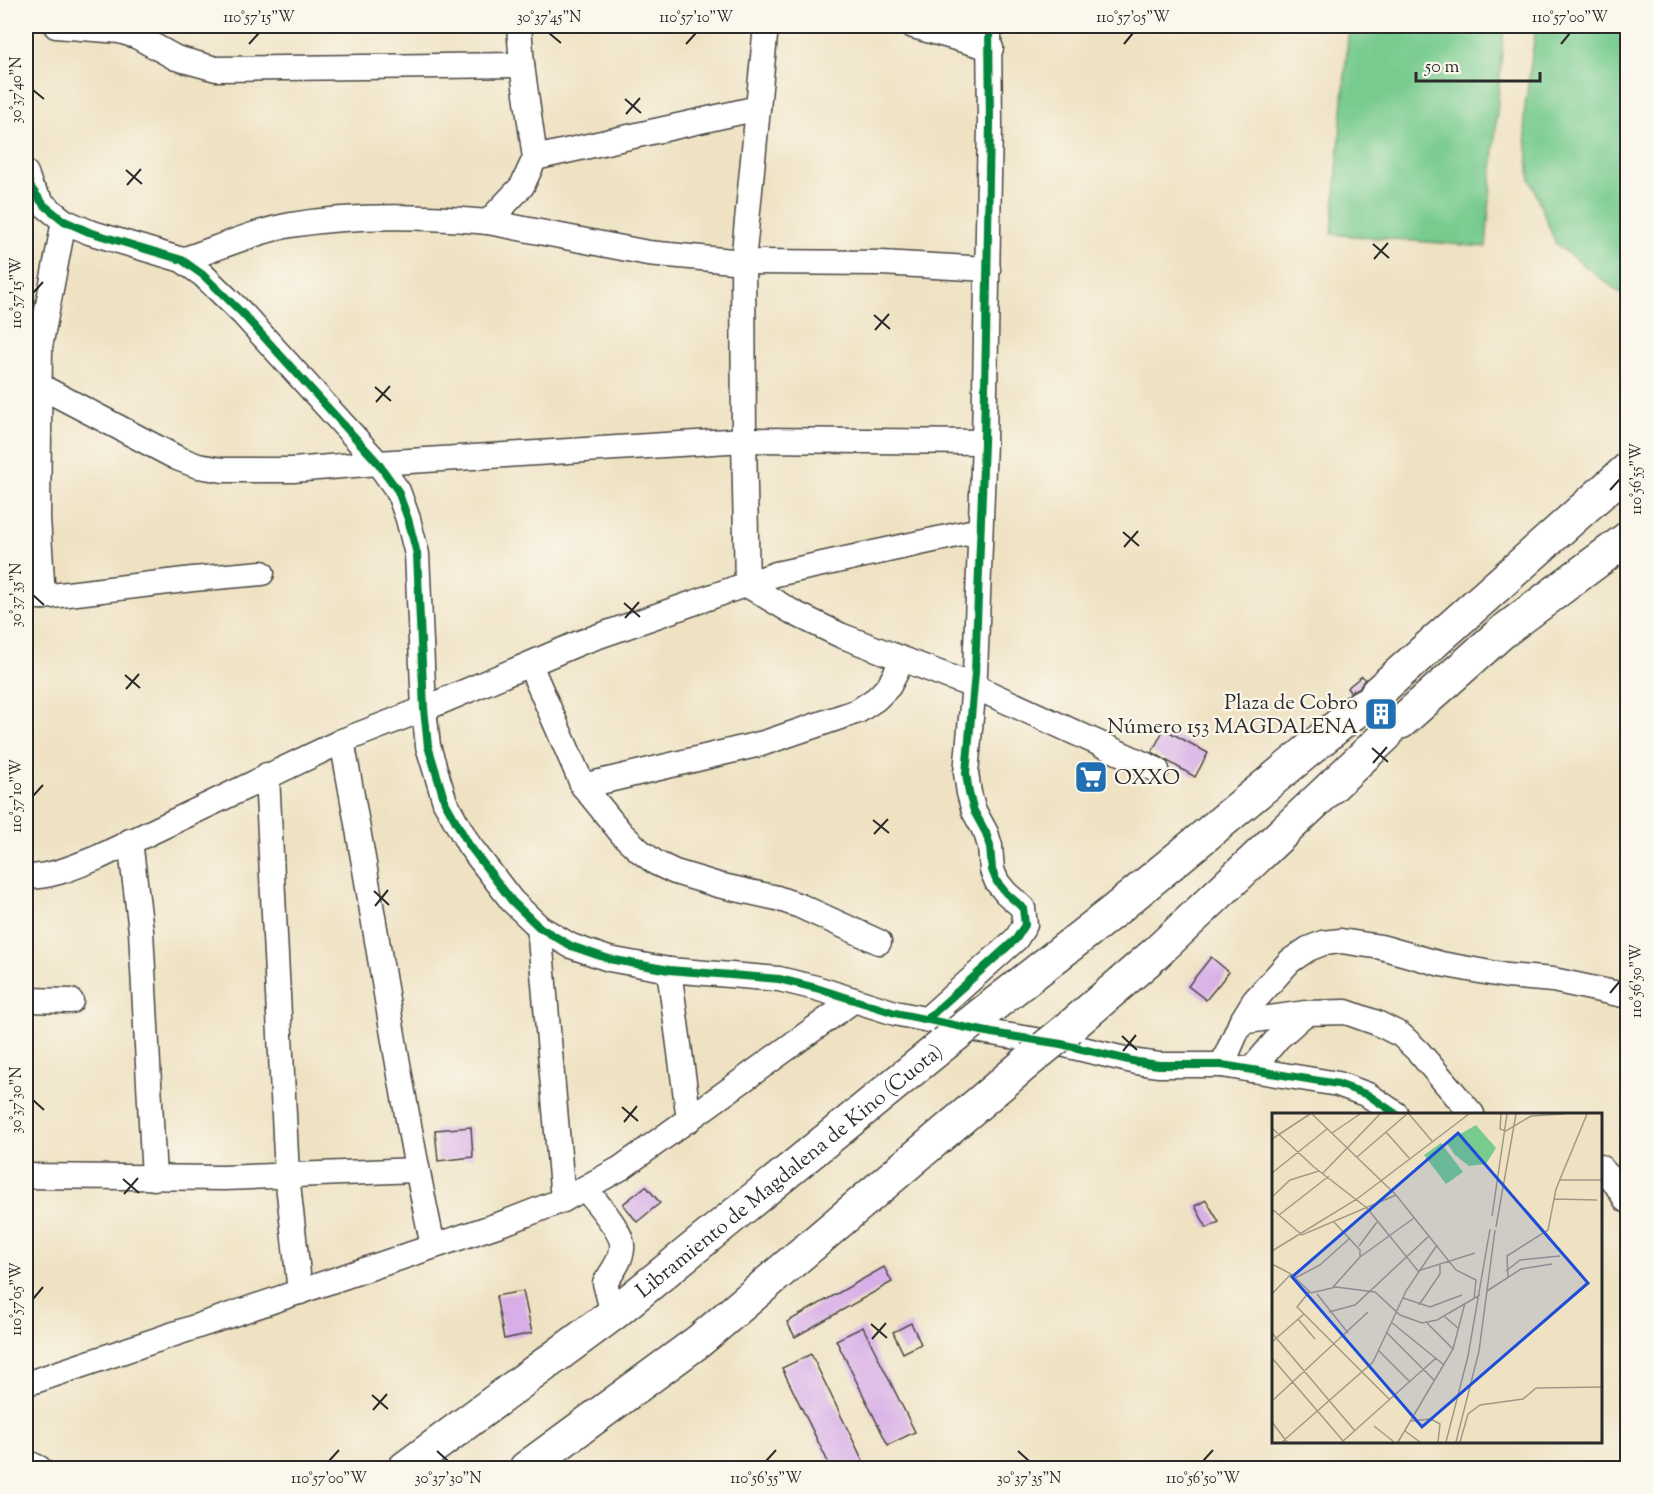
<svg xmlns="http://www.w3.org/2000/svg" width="1653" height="1494" viewBox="0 0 1653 1494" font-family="'Sorts Mill Goudy',serif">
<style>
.green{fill:#77cb8e;stroke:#517b5c;stroke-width:1.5}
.building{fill:#d7aee7}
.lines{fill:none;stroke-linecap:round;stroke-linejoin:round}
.minor-casing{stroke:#484642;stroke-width:27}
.highway-casing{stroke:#484642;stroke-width:36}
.minor{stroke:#fff;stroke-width:24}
.highway{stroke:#fff;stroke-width:33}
.highway-bridge-casing{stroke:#484642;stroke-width:36;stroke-linecap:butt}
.highway-bridge{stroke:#fff;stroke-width:33}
.cycleway-casing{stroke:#fbf7ec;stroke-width:11}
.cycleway{stroke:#00873e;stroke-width:8}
.ticks{fill:none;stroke:#2b2b2b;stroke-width:2}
.labels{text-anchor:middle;stroke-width:4.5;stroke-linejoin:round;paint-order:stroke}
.poi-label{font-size:21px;fill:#2b2b2b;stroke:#fbf7ec;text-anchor:end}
.street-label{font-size:21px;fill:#2b2b2b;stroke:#fbf7ec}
.inset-road{fill:none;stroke:#a19986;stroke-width:1.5}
.view{fill:#1d4ed8;fill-opacity:0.15;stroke:#1d4ed8;stroke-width:3}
.inset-edge{fill:none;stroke:#2b2b2b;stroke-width:3}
.neatline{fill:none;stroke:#2b2b2b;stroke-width:2}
.ticks-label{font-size:15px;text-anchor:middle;fill:#2b2b2b}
</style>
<rect width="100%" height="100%" fill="#fbf7ec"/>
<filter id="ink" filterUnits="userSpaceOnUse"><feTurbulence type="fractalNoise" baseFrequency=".0167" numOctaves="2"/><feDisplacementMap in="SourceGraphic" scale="12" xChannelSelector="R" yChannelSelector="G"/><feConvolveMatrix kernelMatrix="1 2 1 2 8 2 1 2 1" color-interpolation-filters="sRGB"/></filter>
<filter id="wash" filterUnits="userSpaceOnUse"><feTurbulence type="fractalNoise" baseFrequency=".008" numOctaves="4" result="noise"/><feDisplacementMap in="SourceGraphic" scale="24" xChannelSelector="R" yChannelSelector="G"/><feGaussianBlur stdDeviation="1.35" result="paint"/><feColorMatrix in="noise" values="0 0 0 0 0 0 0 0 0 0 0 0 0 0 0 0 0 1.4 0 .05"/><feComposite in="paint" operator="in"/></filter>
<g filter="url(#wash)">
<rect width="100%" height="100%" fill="#efe2c3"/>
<!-- green -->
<g class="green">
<polygon points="1349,26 1504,26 1486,247 1332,234"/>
<polygon points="1536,26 1627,26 1627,298 1556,244 1530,179 1524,115"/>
</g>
<g id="blocks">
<!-- building -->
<g class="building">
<polygon points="1362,676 1365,679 1359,688 1350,692 1347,688"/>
<polygon points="1164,729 1208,753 1195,777 1152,752"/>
<polygon points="1211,957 1229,972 1206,1000 1188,986"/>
<polygon points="471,1127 473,1157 438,1161 435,1130"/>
<polygon points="646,1186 660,1203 637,1222 623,1204"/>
<polygon points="1206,1200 1219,1222 1207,1228 1195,1206"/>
<polygon points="884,1267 892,1282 795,1337 787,1322"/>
<polygon points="523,1291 532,1333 504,1339 496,1296"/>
<polygon points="911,1323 921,1344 903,1353 893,1332"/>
<polygon points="863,1327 915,1432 888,1445 836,1340"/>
<polygon points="811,1354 864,1463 853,1468 831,1468 782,1368"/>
</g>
</g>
</g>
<g filter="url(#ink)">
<use href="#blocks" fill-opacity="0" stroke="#484642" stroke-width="1.5"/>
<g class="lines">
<defs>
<g id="minor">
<polyline points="56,26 120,31 136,36 176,58 216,69 522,65"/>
<polyline points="766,26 743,262 744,440 747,585 794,613 840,635 973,686 1157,770"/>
<polyline points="913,26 991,48"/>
<polyline points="535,158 758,108"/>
<polyline points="26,173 31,188 44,205 64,221 89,232 182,260 203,275 243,314 378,463 398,491 408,519 417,554 424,709 428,746 445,802 469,845 512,901 539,927 571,946 609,959 669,970 779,979 816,988 895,1013 992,1033 1061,1044 1137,1062 1159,1065 1222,1065 1338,1084 1368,1095 1396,1114"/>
<polyline points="488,222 648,253 743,262 881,263 988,269"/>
<path d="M182 260C216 249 256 231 291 225 356 214 423 216 488 222L522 186 535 158 522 65 519 26"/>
<polyline points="38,385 177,458 198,466 223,470 293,470 378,463 744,440 984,442"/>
<polyline points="26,597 43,597 193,579 262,573"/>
<polyline points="43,597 38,518 40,347 64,221"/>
<polyline points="530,665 583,786 622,834 640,851 656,863 675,872 718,885 777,898 800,906 879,942"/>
<path d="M342 741C374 909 397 1079 433 1246"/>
<polyline points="267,775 287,1175 300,1292"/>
<polyline points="583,786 764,743 858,711 876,699 889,686 902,661"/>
<polyline points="130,841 141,931 154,1178"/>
<path d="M26 877C52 877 74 867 99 857L342 741 424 709 579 643 776 574 980 530"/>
<polyline points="539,927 563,1200"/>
<polyline points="669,970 689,1120"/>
<polyline points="26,1000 71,1001"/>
<polyline points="927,1019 1016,939 1025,925 1023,908 1006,893 997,882 992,870 990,846 986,833 974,811 969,793 966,773 975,673 984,442 990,124 989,26"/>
<polyline points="1241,1022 1306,1013 1346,1012 1377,1023 1401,1035 1418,1051 1472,1114"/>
<polyline points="1222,1065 1241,1022 1254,1001 1290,961 1308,949 1323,943 1341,941 1381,947 1441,964 1507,976 1553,980 1628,996"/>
<polyline points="1251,1070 1278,1038 1306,1013"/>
<polyline points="1600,1167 1616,1184 1626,1200"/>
<polyline points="26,1176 224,1178 416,1170"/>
<path d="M586 1189C596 1203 625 1233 622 1249 621 1261 611 1273 605 1283L613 1314"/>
<polyline points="26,1384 509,1221 563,1200 621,1168 854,1000"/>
<polyline points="26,1462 39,1468"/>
</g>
<g id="highway">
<polyline points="1377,693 1628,469"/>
<polyline points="1401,722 1501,633 1628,538"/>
<polyline points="982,1014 1115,910 1362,706"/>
<polyline points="1070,1027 1156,953 1386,735"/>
<path id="s1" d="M405 1468 613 1314 944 1044"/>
<polyline points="526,1468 699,1341 1032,1058"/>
</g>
</defs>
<!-- minor casing -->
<use href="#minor" class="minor-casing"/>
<!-- highway casing -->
<use href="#highway" class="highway-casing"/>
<!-- minor -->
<use href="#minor" class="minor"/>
<!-- highway -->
<use href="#highway" class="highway"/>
<defs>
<g id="highway-bridge">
<polyline points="944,1044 982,1014"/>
<polyline points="1032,1058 1070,1027"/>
</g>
</defs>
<!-- highway-bridge casing -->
<use href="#highway-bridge" class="highway-bridge-casing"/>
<!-- highway-bridge -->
<use href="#highway-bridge" class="highway-bridge"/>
<defs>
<g id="cycleway">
<polyline points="26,173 31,188 44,205 64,221 89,232 182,260 203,275 243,314 378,463 398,491 408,519 417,554 424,709 428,746 445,802 469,845 512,901 539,927 571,946 609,959 669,970 779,979 816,988 895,1013 992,1033 1061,1044 1137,1062 1159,1065 1222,1065 1338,1084 1368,1095 1396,1114"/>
<polyline points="927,1019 1016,939 1025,925 1023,908 1006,893 997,882 992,870 990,846 986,833 974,811 969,793 966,773 975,673 984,442 990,124 989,26"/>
</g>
</defs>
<!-- cycleway casing -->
<use href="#cycleway" class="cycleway-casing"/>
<!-- cycleway -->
<use href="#cycleway" class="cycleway"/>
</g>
</g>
<!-- ticks -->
<path class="ticks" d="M549 33 561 43M249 44 259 33M686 44 696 33M1124 44 1133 33M1561 44 1570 33M33 90 44 99M625 99 641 113M626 114 640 98M126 170 142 184M127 185 141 169M1373 244 1389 258M1374 259 1388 243M33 293 43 282M874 315 890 329M875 330 889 314M375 387 391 401M376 402 390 386M1610 490 1620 479M1123 532 1139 546M1124 547 1138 531M33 595 44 605M624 603 640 617M625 618 639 602M125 675 140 688M126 689 139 674M1372 748 1388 762M1373 763 1387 747M33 796 43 785M873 820 889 833M874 834 888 819M374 891 389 905M375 906 388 890M1610 993 1620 981M1122 1036 1137 1050M1123 1051 1136 1035M33 1100 44 1110M622 1107 638 1121M624 1122 637 1106M123 1179 139 1193M124 1194 138 1178M33 1299 43 1287M871 1324 887 1338M872 1339 886 1323M372 1395 388 1409M373 1410 387 1394M437 1451 448 1461M1018 1451 1029 1461M329 1461 339 1450M766 1461 776 1450M1203 1461 1213 1450"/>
<!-- icons -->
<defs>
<symbol id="building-square" viewBox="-11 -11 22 22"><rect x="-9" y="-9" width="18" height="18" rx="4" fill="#1f6fb2" stroke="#fbf7ec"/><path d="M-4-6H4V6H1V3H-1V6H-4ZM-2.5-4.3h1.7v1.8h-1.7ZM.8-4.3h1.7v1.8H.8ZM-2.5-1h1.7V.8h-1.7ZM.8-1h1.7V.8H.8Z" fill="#fff"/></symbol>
<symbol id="supermarket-square" viewBox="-11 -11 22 22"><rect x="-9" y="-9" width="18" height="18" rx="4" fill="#1f6fb2" stroke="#fbf7ec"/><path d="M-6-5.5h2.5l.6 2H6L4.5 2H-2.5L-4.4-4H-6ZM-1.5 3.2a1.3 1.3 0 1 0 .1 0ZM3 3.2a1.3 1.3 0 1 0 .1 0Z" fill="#fff"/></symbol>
</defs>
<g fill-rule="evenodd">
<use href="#building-square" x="1362" y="695" width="38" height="38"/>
<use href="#supermarket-square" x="1072" y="758" width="38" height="38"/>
</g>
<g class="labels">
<!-- poi labels -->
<g class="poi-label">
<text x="1358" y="709">Plaza de Cobro<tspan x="1358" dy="24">Número 153 MAGDALENA</tspan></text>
<text x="1114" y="784" text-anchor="start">OXXO</text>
</g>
<!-- street labels -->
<g class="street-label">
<text dy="7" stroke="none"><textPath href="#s1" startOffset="486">Libramiento de Magdalena de Kino (Cuota)</textPath></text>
</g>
</g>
<!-- overview -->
<g transform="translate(1272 1113)">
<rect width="330" height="330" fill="#efe2c3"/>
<path d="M204 12 224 35 214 51 197 53 183 42 174 29ZM169 30 191 59 174 71 152 42Z" fill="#77cb8e"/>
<path class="inset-road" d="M40 1 124 82 184 157 204 167 202 186M137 1 160 28M229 1 228 16 234 18 259 3 292 1M0 15 42 54 95 95 146 158 203 140M114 19 137 45M60 20 88 1M0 26 38 1M85 44 135 1M0 60 55 16M51 60 108 1M288 67H330M0 84 18 67 47 58M282 86 325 87M0 96 30 122 124 82M7 102 57 63M220 103 235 1M224 114 244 1M87 133 105 109M0 138 85 86 197 1M88 144 142 105M0 151 19 161 39 180 64 174 103 179 128 202 150 210 165 207 208 182M234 158 248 147 288 143M236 164 235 143 276 117 284 76 315 1M23 165 48 152 78 125M61 174 88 144V137L61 108M215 178 249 156 280 151M37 179 25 194 118 287M0 181 19 161M45 181 76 220M131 185 158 194 190 182M147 192 168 161V152M57 199 83 192 157 123M172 203 187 216M26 206 43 226M119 209 172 252M155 210 181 236M114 219 163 268M0 220 83 318M0 229 32 201M106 237 138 269M0 245 72 329M0 288 96 199M139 308 159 306 168 311 166 329M0 309 15 329M102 313 122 329M133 318 148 329M10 329 101 249 134 178 165 132M70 329 164 245M126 329 181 236 193 190M174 329 196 243 218 116M184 329 207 238 223 117M188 329 196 301 208 292 251 286 264 275 330 274"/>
<path class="view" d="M186 20 316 170 150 314 20 164Z"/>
<rect width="330" height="330" class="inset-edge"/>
</g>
<!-- margin -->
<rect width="1653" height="1494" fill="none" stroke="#fbf7ec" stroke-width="66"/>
<!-- scale -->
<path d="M1416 72v9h124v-9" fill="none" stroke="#2b2b2b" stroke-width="3"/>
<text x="1425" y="72" font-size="18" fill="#2b2b2b" stroke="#fbf7ec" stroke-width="4.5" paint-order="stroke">50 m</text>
<rect x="33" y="33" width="1587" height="1428" class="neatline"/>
<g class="ticks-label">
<text x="259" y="22">110°57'15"W</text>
<text x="549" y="22">30°37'45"N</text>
<text x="696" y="22">110°57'10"W</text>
<text x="1133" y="22">110°57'05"W</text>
<text x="1570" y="22">110°57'00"W</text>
<text transform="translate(16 90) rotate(-90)" y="5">30°37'40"N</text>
<text transform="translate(16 293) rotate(-90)" y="5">110°57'15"W</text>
<text transform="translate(1636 479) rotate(-90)" y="5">110°56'55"W</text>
<text transform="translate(16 595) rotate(-90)" y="5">30°37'35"N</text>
<text transform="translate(16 796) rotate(-90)" y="5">110°57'10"W</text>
<text transform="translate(1636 981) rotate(-90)" y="5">110°56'50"W</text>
<text transform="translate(16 1100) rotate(-90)" y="5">30°37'30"N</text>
<text transform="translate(16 1299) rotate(-90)" y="5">110°57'05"W</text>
<text x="329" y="1483">110°57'00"W</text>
<text x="448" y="1483">30°37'30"N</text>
<text x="766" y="1483">110°56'55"W</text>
<text x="1029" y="1483">30°37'35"N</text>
<text x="1203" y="1483">110°56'50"W</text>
</g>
</svg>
